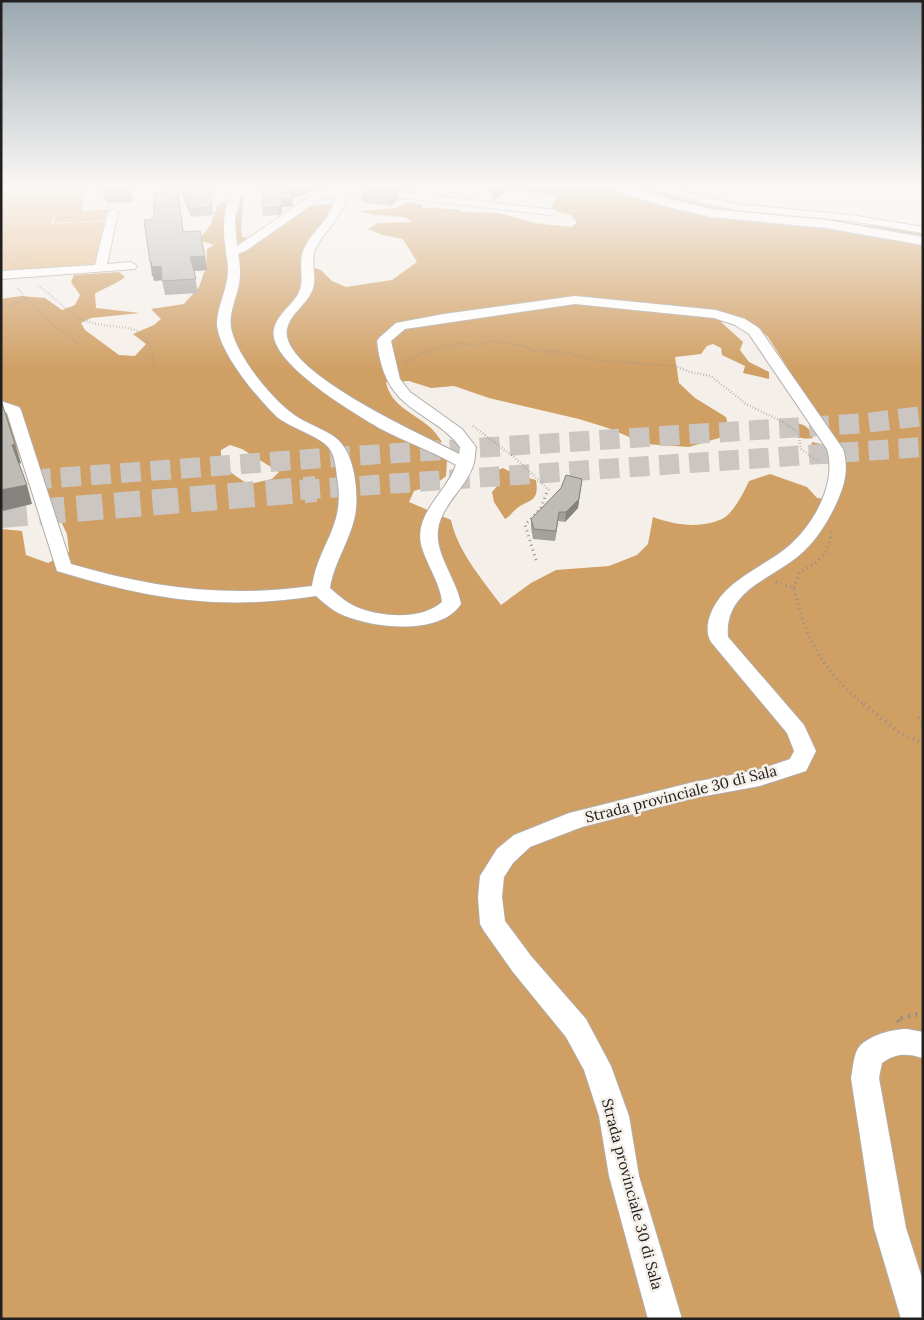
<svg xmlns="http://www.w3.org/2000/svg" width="924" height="1320" viewBox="0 0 924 1320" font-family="Lora,serif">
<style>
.green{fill:#e4b886}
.forest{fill:#d09f64;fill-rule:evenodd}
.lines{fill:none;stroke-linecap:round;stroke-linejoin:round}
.highway-tunnel-far1{stroke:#cbc6c1;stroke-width:20;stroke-dasharray:20 10;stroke-linecap:butt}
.highway-tunnel{stroke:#cbc6c1;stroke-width:26;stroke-dasharray:26 12;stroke-linecap:butt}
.minor-casing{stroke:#b1aca7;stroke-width:2}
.major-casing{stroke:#b1aca7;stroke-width:3}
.path-far4{stroke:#928e8a;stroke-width:2;stroke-dasharray:0.5 2;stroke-linecap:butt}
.path-far3{stroke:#928e8a;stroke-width:2.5;stroke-dasharray:0.5 2.5;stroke-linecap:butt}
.path-far2{stroke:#928e8a;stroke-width:3;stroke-dasharray:1 4;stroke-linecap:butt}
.path-far1{stroke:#928e8a;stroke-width:4;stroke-dasharray:1 4.5;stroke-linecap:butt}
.path{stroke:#928e8a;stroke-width:4.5;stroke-dasharray:2 5.5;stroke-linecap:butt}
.minor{fill:#fff;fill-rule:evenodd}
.major{fill:#fff;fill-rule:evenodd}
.wall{fill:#a4a19c}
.shaded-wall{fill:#86837f}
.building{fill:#bfbbb5;stroke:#86837f}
.labels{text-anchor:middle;stroke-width:5;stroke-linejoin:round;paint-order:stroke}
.street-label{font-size:15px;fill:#22201e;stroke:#f5efea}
</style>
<rect width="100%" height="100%" fill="#f5efea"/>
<!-- green -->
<polygon class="green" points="4,185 84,185 82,211 109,209 107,220 53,223 55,214 51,224 107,221 93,267 1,272 1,188"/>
<!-- forest -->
<g class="forest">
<path d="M511 185H641C728 221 830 216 923 234V1319H1V529L22 531 26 555 48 563 69 552 67 534 41 480 22 461 1 414V299L21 296 45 298 62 310 75 305 80 295 71 282 74 275 119 272 125 277C115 285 105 287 95 294L96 308 140 313 91 318 81 323 85 330 119 355 135 356 146 344 133 334 154 325 161 319 151 309 184 304 199 287 206 267 207 249 214 245 199 240 211 224 217 206 221 203 244 195 241 227 242 237 249 238 289 220 301 210 311 206 336 203 343 209C327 223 311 238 301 257L302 264 321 270 332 281 346 287 392 280 417 262 403 239 383 235 368 229 378 223 412 222 405 217 374 215 359 211 397 208 407 202 421 204 423 208 459 209 461 212 499 213 534 223 571 227 577 223 571 215 549 210 557 196 506 188ZM732 316 741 317 754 324 768 337 805 395 840 444 845 459 834 500 817 498 807 487 770 474 749 481C744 492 733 514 722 519 700 529 675 525 653 517L648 544 637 555 609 566 556 570 531 583 501 605C482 579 458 552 451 520L409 502 414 491 436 484 446 476 447 461 425 448 442 442C439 438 436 433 432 429 415 413 391 407 386 382L409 381 431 388 454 386 489 398 579 419 611 429 645 444 689 447 719 438 729 429 726 417 695 398 679 383 675 357 701 354 707 346 713 344 721 348 722 355 745 366 743 373 769 379V372L749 362 740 350 743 342 721 322ZM230 445 242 449 279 472 272 479 249 484C235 476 220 468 221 450Z"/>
<path d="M791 422C804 424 809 426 813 438 802 440 795 437 788 428Z"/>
<path d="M812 442 821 444 826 453 829 463 821 464C811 459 809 453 812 442Z"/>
<path d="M503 468 517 475 536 480C540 505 527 498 514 511 511 514 510 516 505 519L494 502 492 492 497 486 486 475Z"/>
</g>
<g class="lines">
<!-- highway-tunnel-far1 -->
<g class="highway-tunnel-far1">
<polyline points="1,482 351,456 866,423 923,416"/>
<polyline points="300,490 923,447"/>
</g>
<!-- highway-tunnel -->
<polyline class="highway-tunnel" points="1,515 316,489"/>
<defs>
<g id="minor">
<path d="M234 185H244L235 219 237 246 316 192 344 188H366L555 210 556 212 551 215 366 194 348 195C344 204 341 212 336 219 329 230 320 238 315 250 310 264 318 278 312 291 306 305 290 314 287 329 278 372 428 437 459 454L460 447C444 425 419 417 400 398 385 383 379 361 377 341L379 338 396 323 401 322 444 314 575 296 716 310 745 319 759 328 843 449C849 469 845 485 836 504 828 521 818 538 804 551 775 579 724 588 728 637L804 725 816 751 806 771 760 786 694 798 582 827 530 847 513 863 504 877 502 897 505 921 531 956 586 1019 611 1066 629 1116 639 1176 682 1319H648L609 1176 599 1116 584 1070 566 1037 513 972 484 931 480 924 478 897 480 876 497 849 514 835 569 813 694 782 758 770 790 759 794 751 787 733 711 642C706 634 707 622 711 613 726 578 764 568 791 544 815 522 837 482 827 449L749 334 735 325 714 318 575 304 405 329 391 341 400 379 410 392 462 429 476 447C475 453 475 461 473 466 465 489 441 505 438 530 435 555 457 580 461 604 440 636 375 628 345 616 334 612 325 604 316 596 219 611 149 599 57 571L7 413 1 410V401L19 407 21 410 71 564C153 588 226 598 312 586 319 542 346 527 337 477 336 469 335 458 331 451 324 437 290 428 277 417 258 399 216 349 217 322 218 304 228 288 228 270 228 262 226 253 225 244 222 223 225 204 234 185ZM337 196C334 203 331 210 327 217 319 228 308 238 303 251 298 264 305 279 299 292 293 305 277 314 274 329 266 362 357 415 381 429 406 442 432 451 456 465 446 494 412 514 422 548 428 567 440 583 442 602 422 620 383 617 359 608 348 604 339 596 330 588 334 561 353 537 356 509 358 488 354 452 336 438 323 428 306 424 293 414 271 398 239 358 232 332 227 316 236 300 239 284 241 274 240 264 238 254L247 250 323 197Z"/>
<polygon points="640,185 657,185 736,204 851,215 923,227 923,233 851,221 736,210 641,187"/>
<polygon points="113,209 118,212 107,264 131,262 137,266 135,269 1,279 1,271 95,265 108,212"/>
<path d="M907 1029 923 1032V1058C906 1053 896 1053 882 1063L879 1078 906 1228 923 1281V1319H901L874 1228 851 1078C853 1069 853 1055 859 1047 869 1035 893 1029 907 1029Z"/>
</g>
<polygon id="major" points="608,185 626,185 673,200 711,209 826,220 923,237 923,245 826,228 711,217 664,206 609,188"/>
</defs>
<!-- minor casing -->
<use href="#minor" class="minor-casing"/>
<!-- major casing -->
<use href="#major" class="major-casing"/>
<!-- path-far4 -->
<g class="path-far4">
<polyline points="1,199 11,185"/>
<polyline points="1,252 30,257"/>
<path d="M38 286C55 296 66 312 84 320"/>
<polyline points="26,299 47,320"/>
<polyline points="1,309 26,299 17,287"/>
</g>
<!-- path-far3 -->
<g class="path-far3">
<polyline points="46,319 81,346"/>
<path d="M81 319C122 336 149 311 155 371"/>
<polyline points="404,364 420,354 441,347 458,343 479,345 492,341 520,345 535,351 566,352 592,360 675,366 690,372 711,376 746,404 781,421 798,432 801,449 813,458 821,461"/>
<polyline points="473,426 515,458 549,490"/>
</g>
<!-- path-far2 -->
<g class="path-far2">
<polyline points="536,560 525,525 541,508 548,489"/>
<path d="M776 582 794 588C806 640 823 672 865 705"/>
<polyline points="794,588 799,573 817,562 826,552 832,532"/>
</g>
<!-- path-far1 -->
<g class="path-far1">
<polyline points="864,704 901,734 923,743"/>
<polyline points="923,717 918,717 923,723"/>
</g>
<!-- path -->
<polyline class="path" points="899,1022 897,1019 923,1013"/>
<!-- minor -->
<use href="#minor" class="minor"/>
<!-- major -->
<use href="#major" class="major"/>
</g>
<!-- wall -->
<g class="wall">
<polygon points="100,185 127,185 130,191 133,202 107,203"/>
<polygon points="178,185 210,185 213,215 191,217"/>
<polygon points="380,185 415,185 408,191 380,188"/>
<polygon points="487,185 510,185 494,201"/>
<polygon points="178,191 183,232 205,256 207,270 194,271 198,293 165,295 162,280 154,281 153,276 152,276 154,219"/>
<polygon points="314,191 293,198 293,206 282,207 282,213 279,215 263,216 262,208"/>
<polygon points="398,192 398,200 391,206 362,202 362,194"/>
<polygon points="582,479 578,508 565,522 558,521 555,541 533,539 531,528 531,519"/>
</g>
<!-- shaded-wall -->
<g class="shaded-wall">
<polygon points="309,185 314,185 314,191 293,198 293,206 282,207 282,213 279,215 278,207 282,199 292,190"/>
<polygon points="408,185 415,185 408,191"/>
<polygon points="501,185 510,185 494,201 494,191"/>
<polygon points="178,191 180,204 185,245 183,232"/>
<polygon points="398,192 398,200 391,206 390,198"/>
<polygon points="205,256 207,270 193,271 190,257"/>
<polygon points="150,262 151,262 161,266 163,280 154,281 153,276 152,276"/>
<polygon points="15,444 21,463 18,464 12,445"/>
<polygon points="582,479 578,508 565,522 566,512"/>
<polygon points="27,485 32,504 3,511 1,504 1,490"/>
<polygon points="559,512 558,521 555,541 556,531"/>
</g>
<!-- building -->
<g class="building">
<polygon points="102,185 127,185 130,191 104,191"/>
<polygon points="180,185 210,185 212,207 190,209"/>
<polygon points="264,185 309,185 292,190 292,198 282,199 281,205 278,207 262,208"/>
<polygon points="492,185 501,185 494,191"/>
<polygon points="369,188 398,192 390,198 362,194"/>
<polygon points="178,191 183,232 200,231 205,256 190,257 196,279 162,281 161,266 152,267 151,262 150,262 144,220 154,219 154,193"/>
<polygon points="1,400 15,444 12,445 27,485 1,490"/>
<polygon points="566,475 582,479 579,499 566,512 559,512 556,531 534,529 531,519 561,488"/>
</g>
<!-- sky -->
<linearGradient id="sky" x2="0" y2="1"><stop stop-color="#9aa7af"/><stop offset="0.5" stop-color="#faf8f6"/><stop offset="1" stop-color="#faf8f6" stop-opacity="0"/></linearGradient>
<rect width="924" height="370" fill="url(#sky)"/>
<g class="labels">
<!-- street labels -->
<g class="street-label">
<text transform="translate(681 794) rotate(-14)" y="5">Strada provinciale 30 di Sala</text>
<text transform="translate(632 1194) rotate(75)" y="5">Strada provinciale 30 di Sala</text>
</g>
</g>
<!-- border -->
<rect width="924" height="1320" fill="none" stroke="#22201e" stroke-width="5"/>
</svg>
